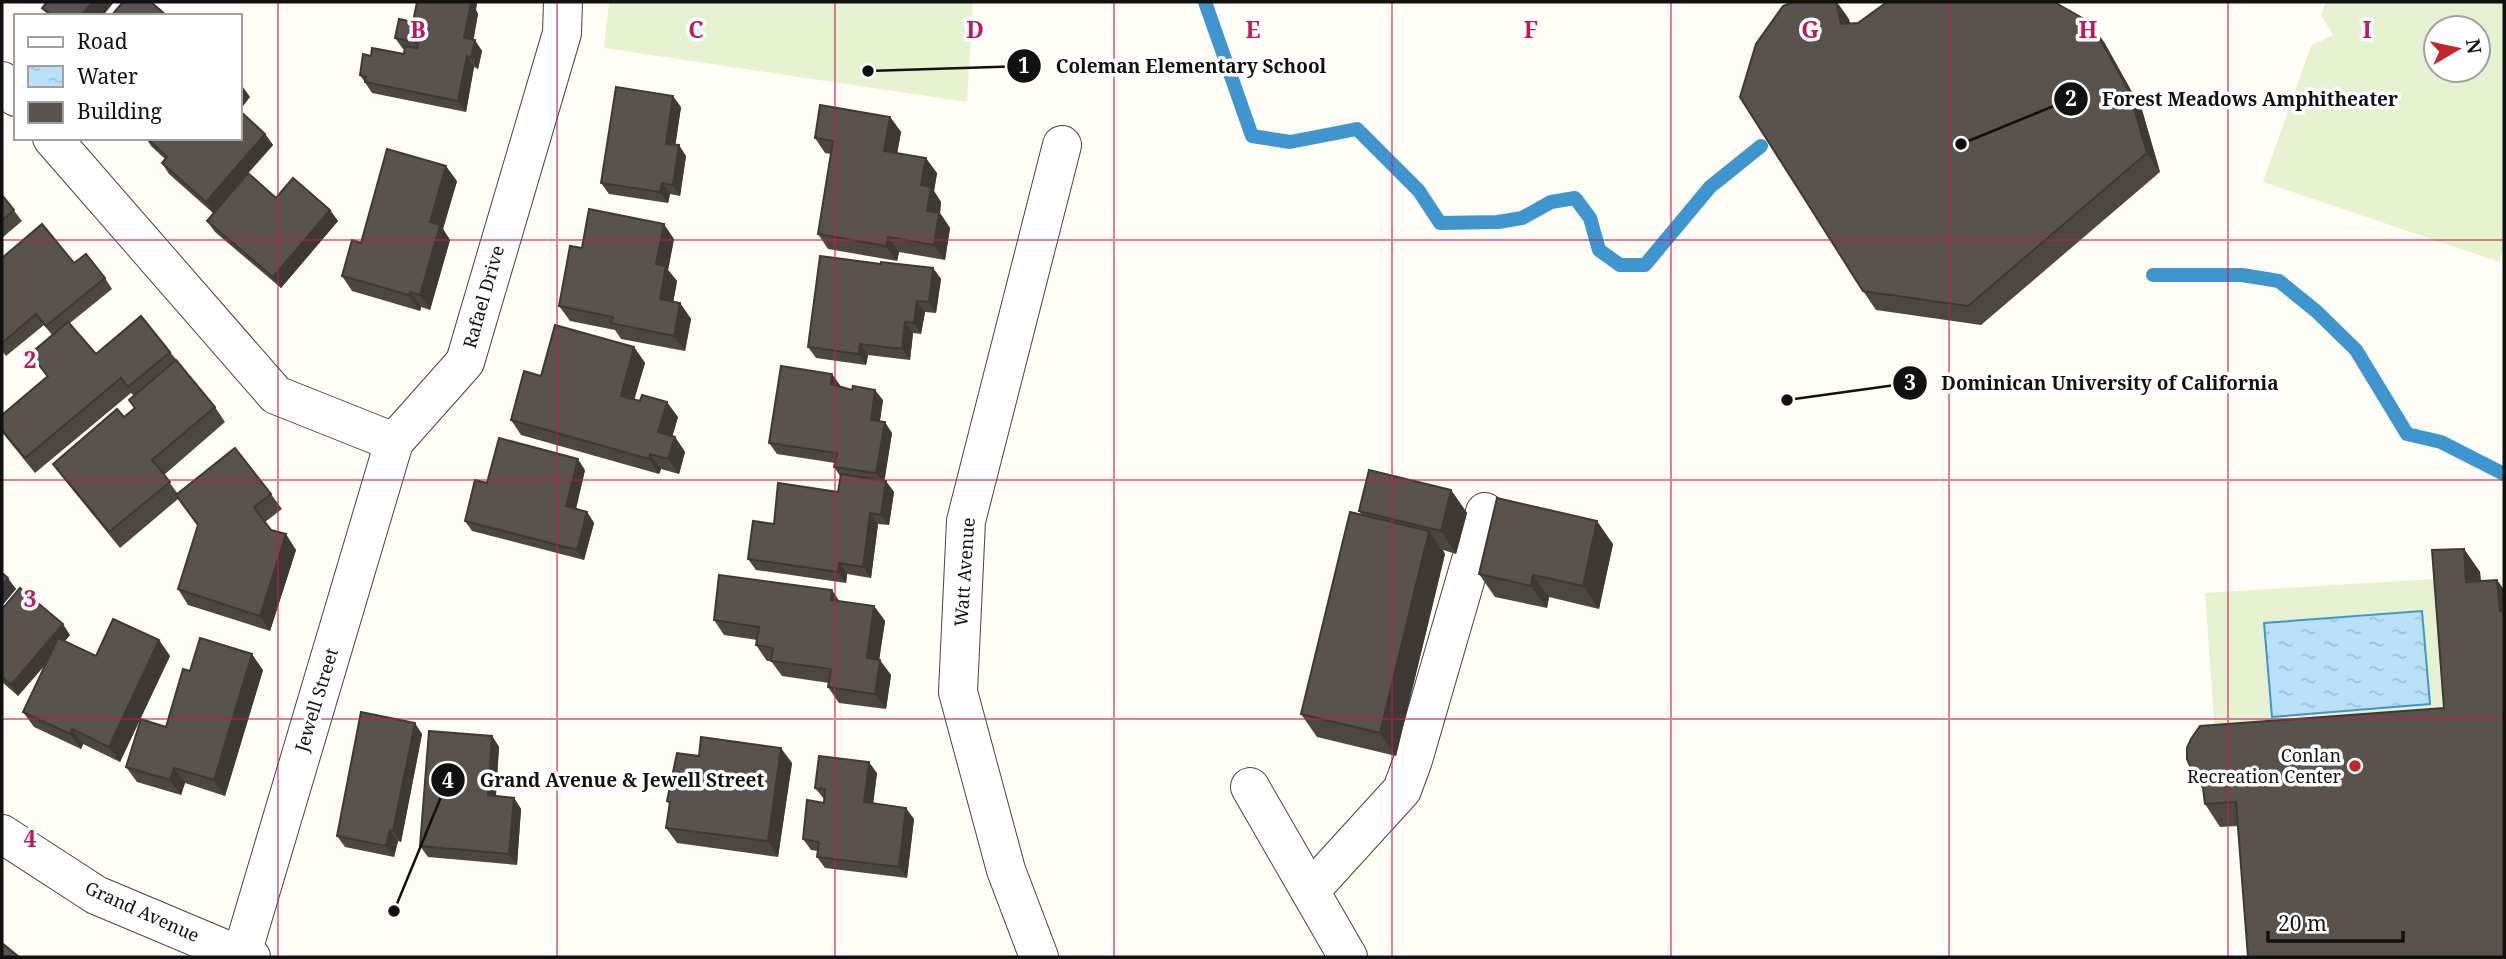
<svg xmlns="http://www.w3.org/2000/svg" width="2506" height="959" viewBox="0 0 2506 959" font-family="'Noto Serif',serif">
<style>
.pitch{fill:#e6f2cf;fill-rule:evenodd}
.water{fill:url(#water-ripples);stroke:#3f96cf;stroke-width:2}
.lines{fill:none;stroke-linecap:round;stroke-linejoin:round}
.stream{stroke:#3f96cf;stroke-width:14}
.minor-casing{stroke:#444;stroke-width:40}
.minor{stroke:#fff;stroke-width:38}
.wall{fill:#4d4742}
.shaded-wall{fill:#3f3936}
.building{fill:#5a524d;stroke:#3f3936;stroke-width:2}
.grid{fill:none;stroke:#c2185b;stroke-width:2;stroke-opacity:0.55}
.poi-dot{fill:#c4262e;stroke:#fff;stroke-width:2.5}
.labels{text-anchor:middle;stroke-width:7;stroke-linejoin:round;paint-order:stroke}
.street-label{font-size:18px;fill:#111;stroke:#fff}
.poi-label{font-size:18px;fill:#111;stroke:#fff;text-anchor:end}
.grid-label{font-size:23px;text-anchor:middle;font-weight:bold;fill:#c2185b;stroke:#fff;stroke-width:7;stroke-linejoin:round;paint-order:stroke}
.leader{fill:none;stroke:#111;stroke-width:2.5}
.callout-dot{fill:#111;stroke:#fff;stroke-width:2.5}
.mark-label{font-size:21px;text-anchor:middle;font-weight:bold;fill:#fff}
.callout-label{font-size:19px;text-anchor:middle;font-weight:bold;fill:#111;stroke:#fff;stroke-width:7;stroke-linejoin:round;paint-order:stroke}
</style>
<defs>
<pattern id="water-ripples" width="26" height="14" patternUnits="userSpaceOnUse" patternTransform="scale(1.75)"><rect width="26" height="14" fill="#b9e0f7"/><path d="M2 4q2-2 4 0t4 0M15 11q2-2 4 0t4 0" fill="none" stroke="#9ebfd3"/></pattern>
</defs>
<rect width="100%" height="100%" fill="#fffdf5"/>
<!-- pitch -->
<g class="pitch">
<polygon points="609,2 973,2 967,102 604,48"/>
<path d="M2326 2H2504V246L2499 262 2263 182 2311 46 2333 35 2321 15ZM2436 28H2478V70H2436Z"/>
<polygon points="2449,578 2460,731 2216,748 2205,593"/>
</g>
<!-- water -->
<polygon class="water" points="2422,611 2430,704 2272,717 2264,623"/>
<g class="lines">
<!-- stream -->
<g class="stream">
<polyline points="1205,2 1252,136 1290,142 1357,129 1419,191 1440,223 1498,222 1522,218 1551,202 1575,198 1590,218 1599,250 1620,265 1645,265 1710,187 1761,146"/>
<polyline points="2153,275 2242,275 2279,281 2316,311 2356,350 2407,434 2441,442 2504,474"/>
</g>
<defs>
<g id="minor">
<polyline points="2,81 16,97"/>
<polyline points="52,138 276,395 394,442"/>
<polyline points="1250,787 1348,957"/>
<polyline points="2,834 96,895 241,956 251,957"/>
<polyline points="1310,891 1402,790 1413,760 1485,512"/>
<polyline points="241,957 394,442 465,362 562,33 563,2"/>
<polyline points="1039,957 1006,870 958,692 966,521 1062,145"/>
</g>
</defs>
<!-- minor casing -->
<use href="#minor" class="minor-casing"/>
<!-- minor -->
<use href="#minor" class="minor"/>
</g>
<!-- wall -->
<g class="wall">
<polygon points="417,2 477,2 476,10 478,14 473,39 482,51 478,69 474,67 466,112 372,93 360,75 371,56 404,54 405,49 403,49 395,38 413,22"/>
<polygon points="1849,19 1850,24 2104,42 2142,110 2160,172 1981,325 1876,310 1863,291"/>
<polygon points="681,107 675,145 686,156 680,196 670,194 668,203 609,194 601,183"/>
<polygon points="890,117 901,132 897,153 937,173 934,191 941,202 940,213 950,228 945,260 899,252 897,261 828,249 818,234 831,154 825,153 815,138"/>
<polygon points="265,134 273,145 213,213 169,174 162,163 165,159 151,146 146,138 240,138"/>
<polygon points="457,181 443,229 450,240 430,310 421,307 420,311 352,291 342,276 361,243"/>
<polygon points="2,195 22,221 2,238"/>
<polygon points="276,198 330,210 338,221 281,288 215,232 207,221"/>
<polygon points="674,239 668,270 677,281 673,302 680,303 691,319 685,351 621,339 615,330 570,321 559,306 582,248"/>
<polygon points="2,258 74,263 105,278 112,289 70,323 96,354 170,352 215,407 225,422 164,475 178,494 271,494 282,509 265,522 271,530 296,550 270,631 188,605 178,589 198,526 178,499 120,548 64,479 53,464 124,417 135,409 129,400 134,396 131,393 35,473 5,436 2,432 2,415 47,377 30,354 52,335 44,325 6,356 2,351"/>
<polygon points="881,264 933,268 941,279 936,313 925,312 921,334 913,333 910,360 868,355 866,365 816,358 808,347"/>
<polygon points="634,347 645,363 634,399 678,417 672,436 675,437 685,452 679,474 661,469 659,474 521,435 511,420 541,376"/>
<polygon points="840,385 840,386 883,400 880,421 892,433 884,480 894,492 889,525 878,524 871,578 847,574 846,583 756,570 748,559 774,524 838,492 840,476 834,467 835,463 777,454 769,443"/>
<polygon points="585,470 576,509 587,512 594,523 584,560 472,531 465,521 487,483"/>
<polygon points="1451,490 1467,513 1456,554 1443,550 1445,554 1396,756 1317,737 1301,714 1361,514 1359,511"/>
<polygon points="1613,544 1599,609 1549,597 1547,608 1495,597 1479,574"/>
<polygon points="2464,549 2480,572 2481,581 2497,580 2504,590 2504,957 2238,826 2220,827 2205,804 2444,708"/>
<polygon points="2,573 16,589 2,605 70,635 65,641 96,656 159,640 170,656 120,762 83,744 81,749 34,727 23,712 47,663 18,696 2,682"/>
<polygon points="839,601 874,606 885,621 879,660 891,675 886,709 839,703 828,687 829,683 782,676 771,661 767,661 756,645 757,640 724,635 714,620"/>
<polygon points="263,670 225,796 185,783 181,795 137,782 126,767 166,727 190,671"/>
<polygon points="422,734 401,842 398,841 394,857 345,847 337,836"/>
<polygon points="492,736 499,747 496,796 514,798 521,809 517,865 428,857 420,846"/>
<polygon points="699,756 792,763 778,857 677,843 666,828 669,804 667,801"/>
<polygon points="877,773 873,803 914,819 907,878 825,868 817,857 818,851 811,850 803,839 824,803 824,799 815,788"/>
</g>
<!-- shaded-wall -->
<g class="shaded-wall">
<polygon points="92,2 114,2 103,16 81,16"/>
<polygon points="467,2 477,2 476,10 478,14 472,49 464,38"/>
<polygon points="1837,2 1849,19 1854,43 1841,24"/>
<polygon points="2091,23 2104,42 2142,110 2160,172 2147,153"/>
<polygon points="475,40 482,51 478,69 471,58"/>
<polygon points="467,56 474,67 466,112 458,101"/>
<polygon points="243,87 250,97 240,110 240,90"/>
<polygon points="673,96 681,107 674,155 666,144"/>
<polygon points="890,117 901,132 895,166 884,151"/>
<polygon points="265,134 273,145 213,213 206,202"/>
<polygon points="679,145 686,156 680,196 673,185"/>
<polygon points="926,158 937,173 934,191 941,202 940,213 950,228 945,260 934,245 921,185"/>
<polygon points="446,166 457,181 443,229 450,240 430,310 420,295 430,222"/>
<polygon points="662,183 670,194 668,203 660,192"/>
<polygon points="330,210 338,221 281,288 273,277"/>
<polygon points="664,224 674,239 668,270 677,281 671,315 660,299 656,264"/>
<polygon points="888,237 899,252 897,261 886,246"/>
<polygon points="933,268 941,279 936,313 929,302"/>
<polygon points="410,292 421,307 420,311 409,295"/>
<polygon points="917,301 925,312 921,334 914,323"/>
<polygon points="680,303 691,319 685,351 674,336"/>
<polygon points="905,322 913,333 910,360 902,349"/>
<polygon points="860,344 868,355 866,365 859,354"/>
<polygon points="634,347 645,363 631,411 621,396"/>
<polygon points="832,374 840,385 839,395 831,384"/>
<polygon points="875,390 883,400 878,431 871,420"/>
<polygon points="667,402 678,417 669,448 658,432"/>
<polygon points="885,422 892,433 884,484 876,473"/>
<polygon points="675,437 685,452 679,474 668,459"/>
<polygon points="650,454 661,469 659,474 649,459"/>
<polygon points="578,459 585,470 574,517 566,506"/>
<polygon points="886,481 894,492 889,525 881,515"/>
<polygon points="1451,490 1467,513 1456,554 1441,531"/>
<polygon points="587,512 594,523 584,560 577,550"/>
<polygon points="870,513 878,524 871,578 863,567"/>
<polygon points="1597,521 1613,544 1599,609 1583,586"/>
<polygon points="1429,531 1445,554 1396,756 1380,733"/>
<polygon points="286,534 296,550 270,631 260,616"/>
<polygon points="2464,549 2480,572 2482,605 2466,582"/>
<polygon points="839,563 847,574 846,583 838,572"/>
<polygon points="1533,575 1549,597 1547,608 1531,586"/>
<polygon points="8,578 16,589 2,606 2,586"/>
<polygon points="2497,580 2504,590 2504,617 2500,611"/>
<polygon points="832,590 842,605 831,600"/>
<polygon points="874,606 885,621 877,674 867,658"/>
<polygon points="63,624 70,635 18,696 11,685"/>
<polygon points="159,640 170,656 120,762 109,747"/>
<polygon points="252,654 263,670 225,796 214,780"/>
<polygon points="880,660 891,675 886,709 875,694"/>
<polygon points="415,723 422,734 401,842 393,831"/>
<polygon points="72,729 83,744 81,749 70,734"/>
<polygon points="492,736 499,747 495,806 488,795"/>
<polygon points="781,748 792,763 778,857 768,841"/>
<polygon points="869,762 877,773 872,813 864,802"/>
<polygon points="174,768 185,783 181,795 170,780"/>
<polygon points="514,798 521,809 517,865 509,854"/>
<polygon points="906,808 914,819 907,878 899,867"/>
<polygon points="390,830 398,841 394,857 386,846"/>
</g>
<!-- building -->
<g class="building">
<polygon points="47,2 92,2 81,16 52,16 42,8"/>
<polygon points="123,2 151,2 167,16 111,16"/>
<polygon points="417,2 467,2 471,3 464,38 475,40 471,58 467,56 458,101 365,82 366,77 360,75 363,54 371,56 372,48 404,54 405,46 417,48 418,43 395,38 399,19 413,22"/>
<polygon points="1793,2 1836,2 1841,24 1858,23 1887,2 2054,2 2091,23 2129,91 2147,153 1968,306 1863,291 1740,97 1756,44 1783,6"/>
<polygon points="616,87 673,96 666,144 679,145 673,185 662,183 660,192 601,183"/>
<polygon points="820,105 890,117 884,151 926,158 921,185 931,187 927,211 939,213 934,245 888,237 886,246 818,234 833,141 815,138"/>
<polygon points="240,111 265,134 206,202 162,163 167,157 147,138 240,138"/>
<polygon points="387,149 446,166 430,222 440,225 420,295 410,292 409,295 342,276 352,240 361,243"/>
<polygon points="248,173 276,198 293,178 330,210 273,277 207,221"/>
<polygon points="2,195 14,210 2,221"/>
<polygon points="589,209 664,224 656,264 666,266 660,299 680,303 674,336 611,323 613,317 559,306 570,246 582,248"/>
<polygon points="42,224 74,263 86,254 105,278 46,326 36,314 2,343 2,258"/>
<polygon points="820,256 881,264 881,262 933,268 929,302 917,301 914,323 905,322 902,349 860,344 859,354 808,347"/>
<polygon points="141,316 170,352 128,387 121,378 25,458 2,430 2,415 48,376 30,354 68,322 96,354"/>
<polygon points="555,325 634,347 621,396 640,401 642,395 667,402 658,432 675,437 668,459 650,454 649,459 511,420 524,371 541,376"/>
<polygon points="176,360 215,407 152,460 170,482 109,532 53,464 117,409 124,417 135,408 129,400"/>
<polygon points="781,366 832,374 831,384 852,390 853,386 875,390 871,420 885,422 876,473 834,467 837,453 769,443"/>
<polygon points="499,438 578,459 566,506 587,512 577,550 465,521 475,480 487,483"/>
<polygon points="235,448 271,494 254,507 271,530 286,534 260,616 178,589 198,525 176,495"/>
<polygon points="1369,470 1451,490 1441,531 1359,511"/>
<polygon points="841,474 886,481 881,515 870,513 863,567 839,563 838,572 748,559 753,521 774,524 778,483 838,492"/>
<polygon points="1497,498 1597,521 1583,586 1533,575 1531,586 1479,574"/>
<polygon points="1350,512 1429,531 1380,733 1301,714"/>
<polygon points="2464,549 2466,582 2497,580 2500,611 2504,611 2504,957 2248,957 2236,802 2205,804 2203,788 2194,775 2187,759 2187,748 2191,739 2200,726 2444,708 2432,550"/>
<polygon points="2,573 8,578 2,586"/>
<polygon points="719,575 832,590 831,600 874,606 867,658 880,660 875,694 828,687 831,669 771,661 773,648 756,645 759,627 714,620"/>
<polygon points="20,588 63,624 11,685 2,677 2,605 4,607"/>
<polygon points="113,619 159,640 109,747 72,729 70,734 23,712 58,638 96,656"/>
<polygon points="200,638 252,654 214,780 174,768 170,780 126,767 141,719 166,727 183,669 190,671"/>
<polygon points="361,712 415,723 393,831 390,830 386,846 337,836"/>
<polygon points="429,731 492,736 488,795 514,798 509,854 420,846"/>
<polygon points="701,737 781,748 768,841 666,828 670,802 667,801 677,753 699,756"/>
<polygon points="819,756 869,762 864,802 906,808 899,867 817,857 819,842 803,839 807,800 824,803 825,789 815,788"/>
<polygon points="2,943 19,957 2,957"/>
</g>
<!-- grid -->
<path class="grid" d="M278 2V957M557 2V957M835 2V957M1114 2V957M1392 2V957M1671 2V957M1949 2V957M2228 2V957M2 240H2504M2 480H2504M2 719H2504"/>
<!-- markers -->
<circle class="poi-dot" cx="2355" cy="766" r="7"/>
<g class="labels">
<!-- street labels -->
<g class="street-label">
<text transform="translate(484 297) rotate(-74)" y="6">Rafael Drive</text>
<text transform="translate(965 572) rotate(-86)" y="6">Watt Avenue</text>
<text transform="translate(317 700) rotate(-73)" y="6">Jewell Street</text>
<text transform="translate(142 912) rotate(24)" y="6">Grand Avenue</text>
</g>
<!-- poi labels -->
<g class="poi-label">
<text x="2341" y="762">Conlan<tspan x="2341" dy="21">Recreation Center</tspan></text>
</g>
</g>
<g class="grid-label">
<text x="418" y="38">B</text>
<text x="696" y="38">C</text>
<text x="975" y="38">D</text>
<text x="1253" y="38">E</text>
<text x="1531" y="38">F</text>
<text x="1810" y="38">G</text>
<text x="2088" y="38">H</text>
<text x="2367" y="38">I</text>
<text x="30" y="368">2</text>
<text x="30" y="607">3</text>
<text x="30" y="847">4</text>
</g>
<!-- callouts -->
<path class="leader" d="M868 71L1024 66M1961 144L2071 99M1787 400L1910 383M394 911L448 780"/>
<g class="callout-dot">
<circle cx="868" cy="71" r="7"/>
<circle cx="1961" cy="144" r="7"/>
<circle cx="1787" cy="400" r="7"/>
<circle cx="394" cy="911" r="7"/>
<circle cx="1024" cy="66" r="18"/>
<circle cx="2071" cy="99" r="18"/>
<circle cx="1910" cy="383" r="18"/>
<circle cx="448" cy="780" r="18"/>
</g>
<g class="mark-label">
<text x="1024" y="73">1</text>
<text x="2071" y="106">2</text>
<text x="1910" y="390">3</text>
<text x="448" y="788">4</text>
</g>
<g class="callout-label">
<text x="1191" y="73">Coleman Elementary School</text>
<text x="2250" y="106">Forest Meadows Amphitheater</text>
<text x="2110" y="390">Dominican University of California</text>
<text x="622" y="787">Grand Avenue &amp; Jewell Street</text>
</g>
<!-- border -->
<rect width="2506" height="959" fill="none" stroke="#111111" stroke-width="7"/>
<!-- legend -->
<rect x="14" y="14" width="228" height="126" fill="#ffffff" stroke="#a0a0a0" stroke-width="2"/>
<rect x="28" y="37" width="35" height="10" fill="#ffffff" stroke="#a0a0a0" stroke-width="2"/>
<text x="77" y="49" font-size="21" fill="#111111">Road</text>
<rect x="28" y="66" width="35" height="21" fill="url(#water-ripples)" stroke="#a0a0a0" stroke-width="2"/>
<text x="77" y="84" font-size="21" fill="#111111">Water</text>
<rect x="28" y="102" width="35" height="21" fill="#5a524d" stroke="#a0a0a0" stroke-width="2"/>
<text x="77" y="119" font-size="21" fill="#111111">Building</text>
<!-- north arrow -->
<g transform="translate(2457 49) rotate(81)"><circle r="33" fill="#ffffff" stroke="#a0a0a0" stroke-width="2"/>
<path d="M0-5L12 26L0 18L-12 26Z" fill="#c4262e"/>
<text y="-10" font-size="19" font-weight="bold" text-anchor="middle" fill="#111111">N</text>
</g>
<!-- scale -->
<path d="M2268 931v10h135v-10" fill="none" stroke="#111111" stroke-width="3.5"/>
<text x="2278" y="931" font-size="21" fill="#111111" stroke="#ffffff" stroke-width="5" paint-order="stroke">20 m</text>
</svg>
